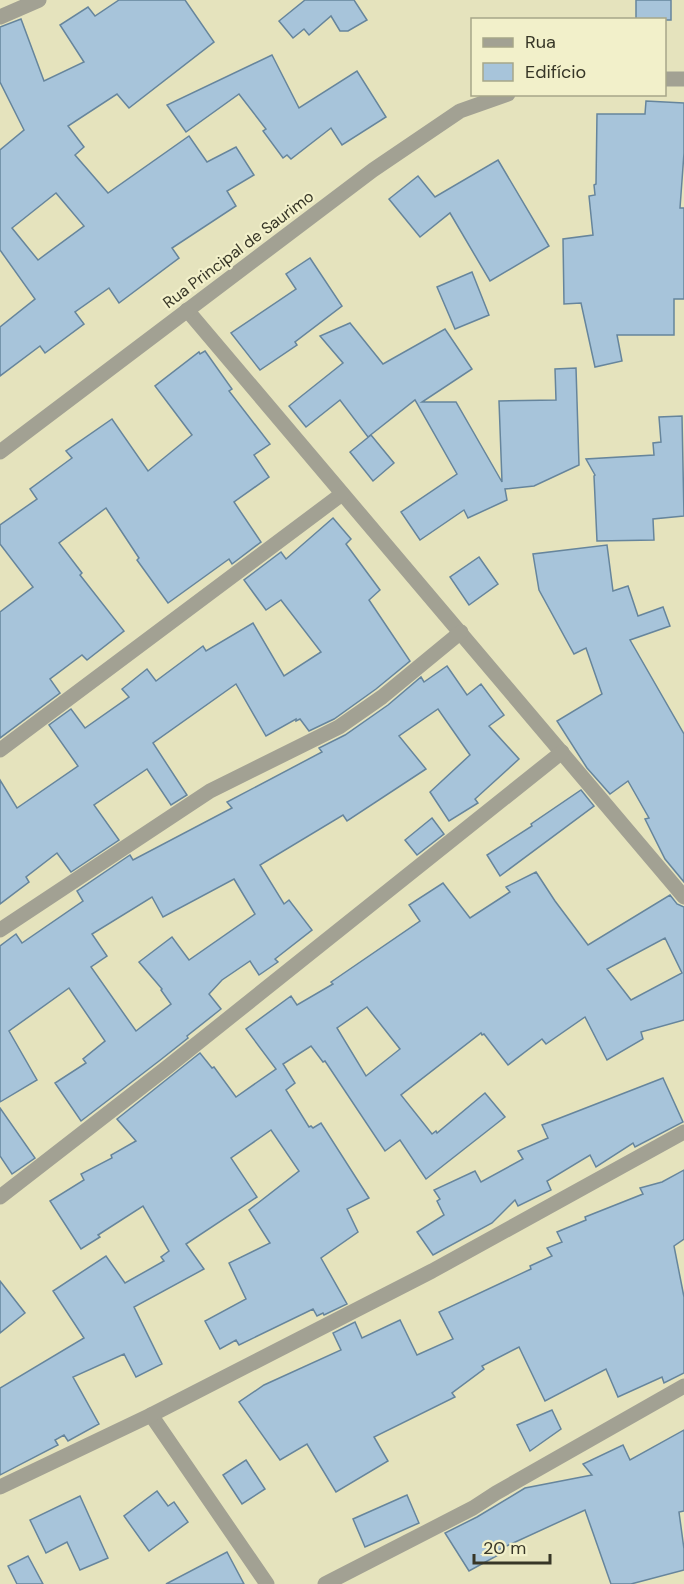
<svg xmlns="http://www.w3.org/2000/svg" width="684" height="1584" viewBox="0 0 684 1584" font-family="'DM Sans',sans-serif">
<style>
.building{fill:#a7c4da;stroke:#66859c;stroke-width:1.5;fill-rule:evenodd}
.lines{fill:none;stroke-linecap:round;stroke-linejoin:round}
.minor{stroke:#a2a193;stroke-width:15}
.tertiary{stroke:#a2a193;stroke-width:15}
.labels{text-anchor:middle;stroke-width:4.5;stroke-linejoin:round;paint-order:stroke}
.street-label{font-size:16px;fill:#373627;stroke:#f2f0ca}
</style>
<rect width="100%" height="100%" fill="#e5e3bd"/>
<!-- building -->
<g class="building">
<path d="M119 0H185L214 42 129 108 117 94 68 126 84 147 75 155 108 193 189 136 207 162 236 147 254 175 227 191 236 206 172 248 179 258 119 303 109 288 75 312 84 324 45 353 40 346 0 376V327L35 299 0 250V150L24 130 0 82V27L21 19 44 81 84 62 60 25 88 7 95 16ZM56 193 84 226 38 260 12 228Z"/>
<polygon points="305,0 354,0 367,20 348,31 340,31 331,16 309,35 304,29 293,38 279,21"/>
<rect x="636" y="0" width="35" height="20"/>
<polygon points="272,55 299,108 357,71 386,117 342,145 331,128 291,159 287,155 283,158 263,131 266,129 239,94 186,132 167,105"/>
<polygon points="646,101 684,103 684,153 680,208 684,208 684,299 674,299 674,335 617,335 622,361 595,367 581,303 564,304 563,239 593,235 589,196 595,195 594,185 596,184 597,114 645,114"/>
<polygon points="498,160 549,246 490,281 450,213 420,237 389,199 418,176 435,197"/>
<polygon points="310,258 342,306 295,342 297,345 260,370 231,333 296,289 286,274"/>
<polygon points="472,272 489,315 455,329 437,287"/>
<polygon points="350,323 383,364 445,329 472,369 422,402 456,402 502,482 499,401 556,400 555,369 576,368 579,465 534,486 505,489 507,500 468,518 464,510 420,540 401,512 457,474 415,400 368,437 340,400 306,427 289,406 343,363 320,336"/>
<polygon points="205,351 232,389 229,391 270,444 254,455 269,477 234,502 261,542 232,564 229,559 168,603 137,560 139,558 106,508 59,543 82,573 80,575 124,631 87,660 82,655 50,679 60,693 0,738 0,612 33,587 0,544 0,525 37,499 30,489 72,458 66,451 112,419 148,471 192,435 155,386 199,352 200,354"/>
<polygon points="682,416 684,516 653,519 654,540 597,541 594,476 595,475 586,459 654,455 653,443 661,442 659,417"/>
<polygon points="371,435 394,463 373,481 350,452"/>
<polygon points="333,518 351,539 346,544 380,590 369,600 410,661 376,689 334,719 309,731 300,719 296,721 296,719 266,736 236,684 153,743 187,795 171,805 147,769 94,805 119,840 71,872 57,853 26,877 29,882 0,904 0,780 17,808 78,766 49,725 71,709 85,728 129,697 122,689 147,669 156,681 203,646 206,651 253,623 284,676 321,652 281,600 266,610 244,580 281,552 286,559"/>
<polygon points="607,545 613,591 628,586 638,616 663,607 670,626 630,640 684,734 684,882 665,859 645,819 649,818 628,781 610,794 587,768 557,721 602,694 586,648 574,654 539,590 533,554"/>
<polygon points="479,557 498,584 469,605 450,577"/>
<path d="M447 666 467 695 481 684 504 715 489 726 519 759 475 799 478 803 449 821 430 792 470 755 438 709 399 736 426 769 347 821 343 815 260 865 284 904 289 900 312 930 275 959 278 962 259 975 250 961 222 980 209 994 221 1009 187 1036 188 1038 159 1061 81 1121 55 1083 86 1063 83 1059 105 1041 69 988 9 1031 37 1080 0 1102V946L16 934 22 943 83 901 77 891 130 855 133 860 232 808 227 802 322 752 319 748 345 735 388 705 421 677 424 682ZM234 879 255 914 189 960 172 937 139 962 162 989 161 990 171 1004 136 1031 91 967 107 956 92 934 152 897 163 917Z"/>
<polygon points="581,790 594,806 500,876 487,855 532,826 531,824"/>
<polygon points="432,818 444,834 417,855 405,840"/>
<path d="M536 872 555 901 588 945 670 895 677 904 684 907V1020L641 1032 643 1039 607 1060 585 1017 546 1044 542 1039 508 1065 484 1034 482 1035 481 1033 401 1095 432 1134 436 1131 437 1133 485 1093 505 1117 426 1179 400 1140 385 1151 325 1061 323 1062 311 1046 283 1064 295 1083 286 1090 309 1127 311 1126 313 1128 321 1123 369 1198 347 1209 358 1232 321 1258 347 1304 324 1315 323 1313 317 1316 313 1309 239 1345 236 1340 220 1349 205 1321 246 1299 229 1263 270 1243 249 1210 299 1171 271 1130 231 1158 257 1197 186 1244 204 1269 134 1307 162 1364 136 1377 124 1354 73 1377 99 1424 68 1441 64 1435 55 1440 58 1445 0 1475V1388L84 1338 53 1291 106 1256 125 1283 164 1261 161 1257 169 1251 143 1206 98 1235 100 1237 81 1249 50 1201 84 1180 81 1174 112 1158 111 1155 136 1141 117 1119 200 1053 212 1068 214 1067 236 1097 276 1069 246 1029 291 996 297 1005 333 984 331 982 420 921 409 905 443 883 470 918 510 892 506 887ZM665 938 682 973 631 1000 607 969ZM367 1007 400 1049 366 1076 337 1028Z"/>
<polygon points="663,1078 683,1122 635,1147 633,1143 596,1167 590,1155 547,1181 551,1190 518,1206 515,1200 492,1223 433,1255 417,1232 444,1215 437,1201 440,1199 434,1190 475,1171 481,1182 523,1159 518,1151 548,1138 542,1125"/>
<polygon points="0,1108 35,1158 12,1174 0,1156"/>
<polygon points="684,1170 684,1239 674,1246 684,1297 684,1373 664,1383 662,1377 618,1397 606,1369 545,1401 519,1347 482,1366 484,1369 452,1393 455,1397 374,1437 388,1461 336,1492 307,1444 280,1460 239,1402 264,1385 341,1350 333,1333 355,1322 362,1338 400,1320 417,1355 453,1339 439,1312 531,1269 530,1266 552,1256 547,1248 562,1242 557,1232 586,1220 585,1217 643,1194 640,1188 662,1182"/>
<polygon points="0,1281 25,1313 0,1333"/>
<polygon points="552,1410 561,1429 530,1451 517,1425"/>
<polygon points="684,1430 684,1511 679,1512 684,1549 684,1570 631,1584 611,1584 585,1510 500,1549 502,1553 469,1571 445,1533 477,1517 525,1488 592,1475 583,1464 623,1445 630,1460"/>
<polygon points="246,1460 265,1489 242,1504 223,1475"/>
<polygon points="157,1491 168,1506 174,1502 188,1522 149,1551 124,1516"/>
<polygon points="407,1495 419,1523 365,1547 353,1519"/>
<polygon points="80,1496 108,1558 80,1570 67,1542 46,1553 30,1520"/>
<polygon points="227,1552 244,1584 166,1584"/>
<polygon points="28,1556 43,1584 17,1584 8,1566"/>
</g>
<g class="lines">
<!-- minor -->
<g class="minor">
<polyline points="0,17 39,0"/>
<polyline points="187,310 684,897"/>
<polyline points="0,750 342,494"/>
<polyline points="0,930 210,791 339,727 382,697 461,632"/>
<polyline points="0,1197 165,1069 562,752"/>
<polyline points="151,1415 267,1584"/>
<polyline points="0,1487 151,1415 432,1271 684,1132"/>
<polyline points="325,1584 473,1508 496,1493 684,1386"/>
</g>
<!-- tertiary -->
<g class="tertiary">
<polyline points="664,79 684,79"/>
<polyline points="0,452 373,170 460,111 508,94"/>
</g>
</g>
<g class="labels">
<!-- street labels -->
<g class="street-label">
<text transform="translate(238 249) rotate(-37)" y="6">Rua Principal de Saurimo</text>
</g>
</g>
<!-- legend -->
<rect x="471" y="18" width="195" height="78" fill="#f2f0ca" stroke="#a7a689" stroke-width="1.5"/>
<rect x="483" y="38" width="30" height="9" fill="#a2a193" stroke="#a7a689" stroke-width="1.5"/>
<text x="525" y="48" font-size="18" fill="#373627">Rua</text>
<rect x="483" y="63" width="30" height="18" fill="#a7c4da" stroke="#a7a689" stroke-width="1.5"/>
<text x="525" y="78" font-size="18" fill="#373627">Edifício</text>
<!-- scale -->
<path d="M474 1554v9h76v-9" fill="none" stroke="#373627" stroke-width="3"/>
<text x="483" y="1554" font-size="18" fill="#373627" stroke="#f2f0ca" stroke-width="4.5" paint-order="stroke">20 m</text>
</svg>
